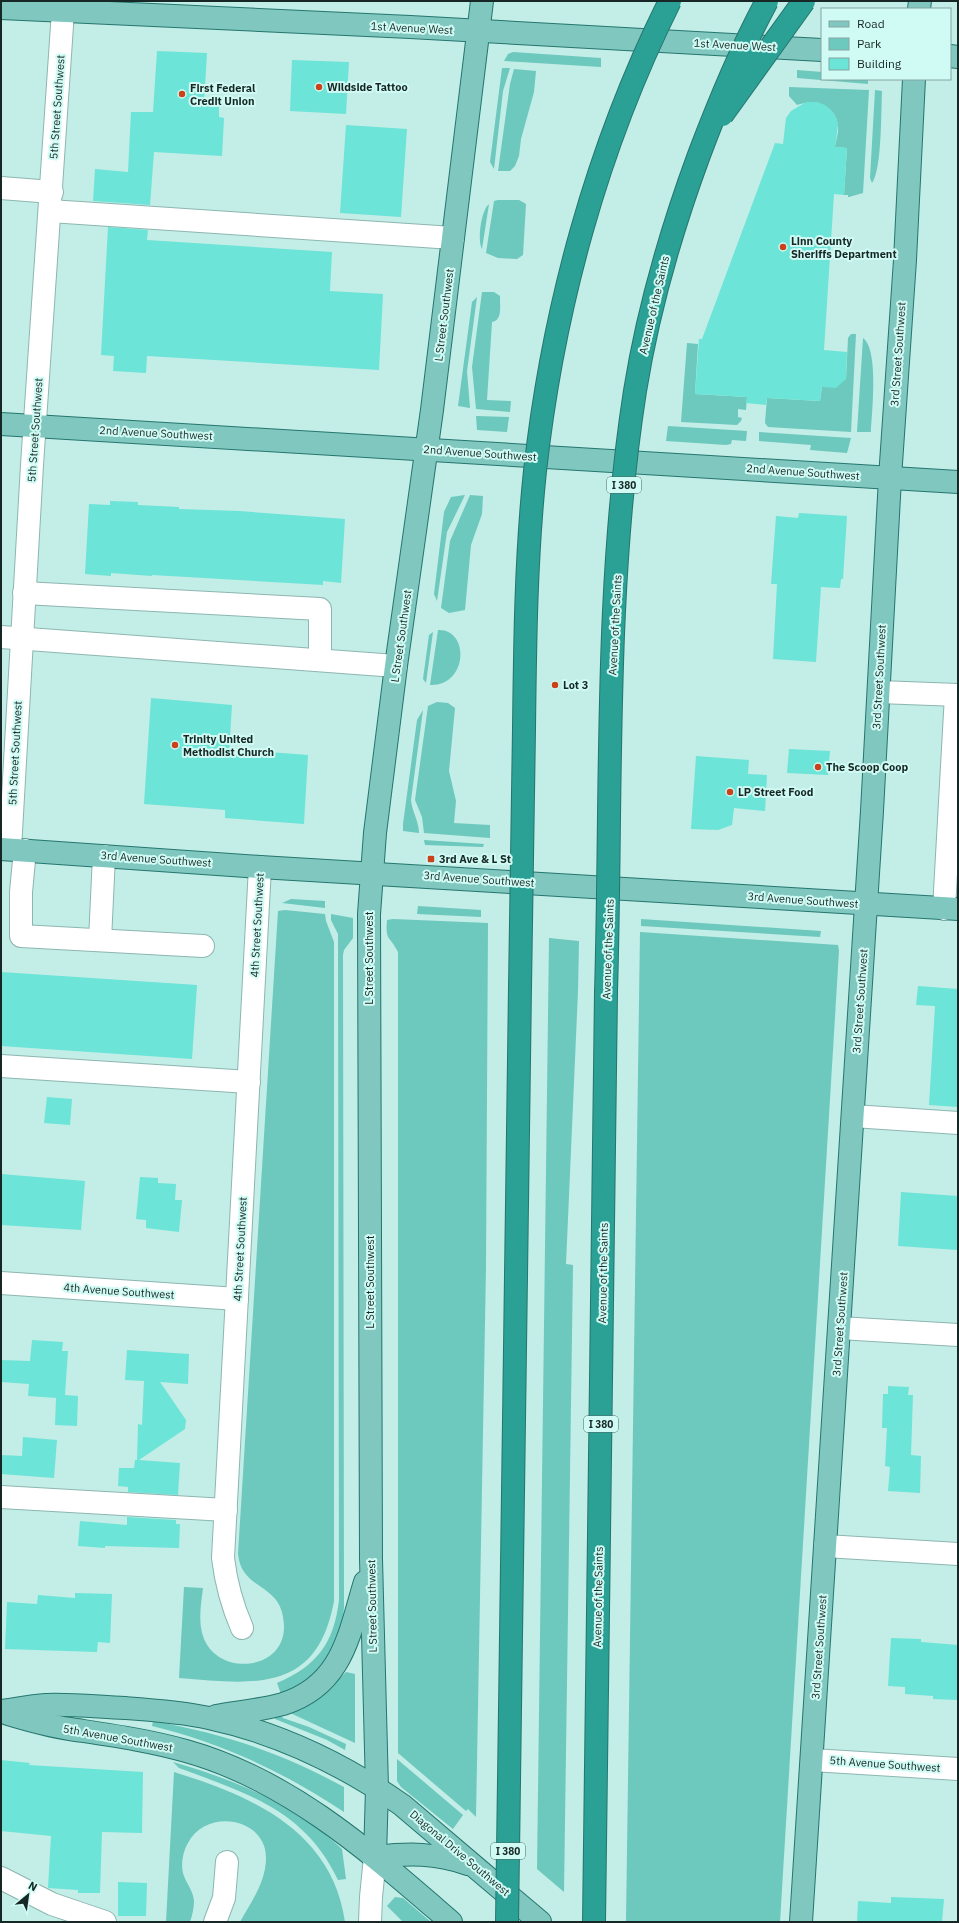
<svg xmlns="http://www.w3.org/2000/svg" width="959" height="1923" viewBox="0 0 959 1923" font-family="'IBM Plex Sans',sans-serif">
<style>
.green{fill:#6dc8bd}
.building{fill:#6ce4d7}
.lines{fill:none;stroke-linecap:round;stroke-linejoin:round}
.minor-casing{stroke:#8db6b0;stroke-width:24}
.major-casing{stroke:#24766e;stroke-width:24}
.highway-casing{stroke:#24766e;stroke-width:24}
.minor{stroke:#fff;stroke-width:22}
.major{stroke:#80c7c0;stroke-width:22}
.highway{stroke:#2ba196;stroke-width:22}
.highway-bridge-casing{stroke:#24766e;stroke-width:24;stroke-linecap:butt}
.highway-bridge{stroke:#2ba196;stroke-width:22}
.poi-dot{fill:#ca411a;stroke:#d0fbf4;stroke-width:1.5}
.labels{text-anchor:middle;stroke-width:4;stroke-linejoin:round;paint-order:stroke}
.shield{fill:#d0fbf4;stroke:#4e6763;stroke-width:1}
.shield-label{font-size:10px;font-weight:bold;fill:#172725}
.street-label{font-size:11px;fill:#172725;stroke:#d0fbf4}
.poi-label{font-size:11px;font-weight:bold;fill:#172725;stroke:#d0fbf4;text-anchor:start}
</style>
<rect width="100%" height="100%" fill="#c3ede7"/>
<!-- green -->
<g class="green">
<polygon points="513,52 601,58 601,67 504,61 508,54"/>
<polygon points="502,68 510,68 503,91 494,169 490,162"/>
<polygon points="514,69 536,71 534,92 521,139 519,156 515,166 510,171 498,171 510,84"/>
<polygon points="797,70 822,72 822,79 868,79 868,84 797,78"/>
<path d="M789 87 869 90 863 193 849 197H848V195H844L847 148 835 147C836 140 839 132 838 125 835 104 814 99 797 105L789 96Z"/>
<path d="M875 90 882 91C881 110 882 170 872 183L870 178Z"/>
<polygon points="498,200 519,200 526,204 523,255 517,259 498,258 486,253 494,201"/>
<path d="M489 204 482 249C477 241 481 210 489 204Z"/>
<path d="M482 292H494L500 296V299C500 308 502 320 492 322L487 400 511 401 510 412 476 409 472 367Z"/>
<polygon points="477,297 467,371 470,408 458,406 472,302"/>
<polygon points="851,334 856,334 851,432 768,427 765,423 767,398 820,401 822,387 846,379 848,338"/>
<path d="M863 338C879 350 872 411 871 432H857Z"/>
<polygon points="687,343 698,344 695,394 747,397 746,410 738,409 738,417 742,418 741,421 737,425 681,422"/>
<polygon points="476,416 509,417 507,432 477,430"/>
<polygon points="668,426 747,431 746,441 732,440 731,444 726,445 666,441"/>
<polygon points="759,432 851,438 847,453 810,450 811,445 759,441"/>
<polygon points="465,495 447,532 437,601 434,594 444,512 451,497"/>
<polygon points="470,495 483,496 482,514 471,545 465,610 449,613 441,608 450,541"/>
<path d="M438 630C470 629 468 686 430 685Z"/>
<polygon points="433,632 426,683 423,679 429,635"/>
<polygon points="437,702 448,703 455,708 449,771 456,801 454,823 490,825 490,838 424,833 422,817 415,800 428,706"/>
<path d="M423 710 411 800C412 812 419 821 419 833L403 831V824L417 720Z"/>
<polygon points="424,840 484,844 483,847 425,845"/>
<polygon points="291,899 325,901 325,908 282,903"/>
<polygon points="418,906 481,910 481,917 417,914"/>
<path d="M285 910 325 914 326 921 334 942V1601C317 1694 254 1684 179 1678L184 1587 203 1588C201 1604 198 1621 203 1636 216 1677 285 1672 284 1626 283 1581 242 1593 238 1554L278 911Z"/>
<path d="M331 914 353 918V938L344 950 343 955 344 1607C343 1616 343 1626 340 1635 332 1664 307 1682 281 1694L277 1683C317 1666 334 1643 339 1600L338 934 331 920Z"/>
<path d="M393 919 488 923 486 1267 476 1817 468 1809 466 1811 398 1753V952C390 936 385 941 387 920Z"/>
<polygon points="641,919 821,931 820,937 641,926"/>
<polygon points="640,932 838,945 839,951 780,1922 626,1922"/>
<polygon points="549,938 579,941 578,991 566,1264 573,1265 564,1892 537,1869"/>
<polygon points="346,1672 355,1674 355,1743 288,1712 326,1692"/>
<polygon points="280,1714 283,1718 309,1727 346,1744 345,1750 327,1740 275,1719 274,1717"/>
<path d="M153 1721C225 1734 279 1752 344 1787V1812C284 1772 222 1743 152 1726Z"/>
<polygon points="397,1759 463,1815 453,1829 401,1787 397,1781"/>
<path d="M173 1762C233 1779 296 1805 342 1849L346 1879 338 1880C305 1810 246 1793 179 1768Z"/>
<path d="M174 1772C252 1796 332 1831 345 1922H240C251 1902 266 1882 266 1858 266 1817 206 1808 188 1843 183 1851 180 1866 184 1876 187 1884 193 1891 194 1901 194 1908 192 1916 190 1922H166Z"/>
<polygon points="395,1897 403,1898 431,1922 403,1922 387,1906"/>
</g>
<!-- building -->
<g class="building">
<polygon points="157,51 207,53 204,103 219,104 219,117 224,118 222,156 154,152 150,205 93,201 95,169 128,172 131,112 153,112"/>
<polygon points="292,60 349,62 346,114 290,111"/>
<polygon points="806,102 817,102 825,105 832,111 836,117 838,125 835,147 847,148 844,195 834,194 824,350 847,352 846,379 836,388 822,387 820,401 767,398 766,405 746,403 747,397 695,394 699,339 702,339 775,143 783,144 786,118 791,111"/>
<polygon points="346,125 407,129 401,217 340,213"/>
<polygon points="108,227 148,230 147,240 332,252 330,291 383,294 379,370 147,356 146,373 113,371 114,356 101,355"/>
<polygon points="110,501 138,502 138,505 179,507 179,509 239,511 345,519 341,583 323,581 323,585 152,575 152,576 111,573 111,576 85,574 89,504 110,505"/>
<polygon points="799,513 847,516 843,579 841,579 840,588 821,587 816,662 773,659 777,584 771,584 776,516 798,518"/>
<polygon points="151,698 232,705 229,753 268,756 269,752 308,755 304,824 225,818 225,810 144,804"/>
<polygon points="789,749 830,751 828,775 787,773"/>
<polygon points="696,756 749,760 748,774 767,775 765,811 734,808 732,825 718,830 691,829"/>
<polygon points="1,972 197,985 192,1059 1,1046"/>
<polygon points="918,986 958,989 958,1107 929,1105 935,1006 916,1005"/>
<polygon points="47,1097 72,1099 70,1125 44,1123"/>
<polygon points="1,1174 85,1181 81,1230 1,1225"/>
<polygon points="140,1177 158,1178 158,1183 176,1184 175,1200 182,1200 179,1232 146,1228 146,1220 136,1219"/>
<polygon points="901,1192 958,1196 958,1250 898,1246"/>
<polygon points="32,1340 63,1342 62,1351 68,1351 65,1395 78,1396 77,1426 55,1425 56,1398 28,1396 29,1384 1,1382 1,1360 30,1361"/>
<polygon points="127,1350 189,1354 188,1384 160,1382 186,1420 185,1429 139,1460 180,1463 178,1495 128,1492 128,1487 118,1486 119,1468 134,1468 135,1460 137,1460 138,1424 142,1425 144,1381 125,1380"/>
<polygon points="888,1386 909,1387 908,1395 913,1395 911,1455 921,1456 920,1493 888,1491 890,1467 885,1466 887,1428 882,1428 883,1394 888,1394"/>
<polygon points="23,1437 57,1440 54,1478 1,1474 1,1455 22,1456"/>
<polygon points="127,1517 176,1520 176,1524 180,1524 179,1548 105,1546 105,1548 78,1546 80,1521 127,1525"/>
<polygon points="75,1593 112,1594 110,1643 98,1642 97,1652 5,1649 7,1602 37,1604 38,1595 75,1598"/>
<polygon points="891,1638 921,1639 921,1642 958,1645 958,1700 933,1699 933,1696 905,1694 905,1687 888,1686"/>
<polygon points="1,1760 30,1763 29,1765 143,1772 142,1833 102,1832 100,1893 78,1893 78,1890 48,1888 51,1836 1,1831"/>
<polygon points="118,1882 147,1883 146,1916 118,1916"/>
<polygon points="891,1897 944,1899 942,1922 857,1922 858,1901 891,1903"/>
</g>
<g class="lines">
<defs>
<g id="minor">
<polyline points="1,188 52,192"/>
<polyline points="50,211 453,238"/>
<polyline points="24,593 320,609 320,659"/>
<polyline points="1,637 396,666"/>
<polyline points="879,692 958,695"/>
<polyline points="10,849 32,465 63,11"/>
<polyline points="25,850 21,892 21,936 203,946"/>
<polyline points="944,909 956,695"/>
<polyline points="100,940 104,856"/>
<polyline points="1,1066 249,1082"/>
<polyline points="853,1116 958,1123"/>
<polyline points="1,1283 237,1299"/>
<polyline points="839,1328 958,1335"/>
<polyline points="1,1497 226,1510"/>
<polyline points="825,1546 958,1554"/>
<path d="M242 1628C232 1605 226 1583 223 1558L260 867"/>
<polyline points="812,1760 958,1769"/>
<polyline points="1,1878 52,1904 105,1922"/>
<polyline points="215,1922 224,1898 227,1862"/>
<polyline points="370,1922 371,1897 375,1857"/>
</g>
<g id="major">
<polyline points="1,8 410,27 822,50"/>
<polyline points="919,9 920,1"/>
<polyline points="950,56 958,57"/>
<polyline points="1,424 958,482"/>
<polyline points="1,849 260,867 958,909"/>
<path d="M1 1711C16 1709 31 1706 46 1705 72 1704 99 1707 125 1708 153 1710 182 1712 209 1718 279 1733 343 1764 402 1805L540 1922"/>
<path d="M8 1714C28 1720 49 1726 70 1729 109 1735 147 1740 186 1751 290 1780 371 1853 451 1922"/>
<path d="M216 1716C238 1712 262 1710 283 1704 343 1685 349 1634 365 1582"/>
<polyline points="375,1857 377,1788 371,1559 369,914 375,833 396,666 432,410 482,1"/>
<path d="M375 1857C410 1853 435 1853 468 1864"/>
<polyline points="801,1922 872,811 890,478 905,260 914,79"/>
</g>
<g id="highway">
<polyline points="509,1781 520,987"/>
<polyline points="594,1922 606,992"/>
</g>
</defs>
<!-- minor casing -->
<use href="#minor" class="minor-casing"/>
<!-- major casing -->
<use href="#major" class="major-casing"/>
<!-- highway casing -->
<use href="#highway" class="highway-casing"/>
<!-- minor -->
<use href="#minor" class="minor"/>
<!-- major -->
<use href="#major" class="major"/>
<!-- highway -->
<use href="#highway" class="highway"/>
<defs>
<g id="highway-bridge">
<polyline points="722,115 804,1"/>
<path d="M520 987C521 901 523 815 524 729 525 643 526 556 535 471 553 309 597 147 670 1"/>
<path d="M606 992C612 792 604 589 635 391 648 310 671 231 699 155 719 102 740 51 767 1"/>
<polyline points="507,1922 509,1781"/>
</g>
</defs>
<!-- highway-bridge casing -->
<use href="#highway-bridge" class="highway-bridge-casing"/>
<!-- highway-bridge -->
<use href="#highway-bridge" class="highway-bridge"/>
</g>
<!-- markers -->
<g class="poi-dot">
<circle cx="319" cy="87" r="4"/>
<circle cx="182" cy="94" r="4"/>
<circle cx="783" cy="247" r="4"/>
<circle cx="555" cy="685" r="4"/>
<circle cx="175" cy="745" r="4"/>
<circle cx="818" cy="767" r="4"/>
<circle cx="730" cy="792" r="4"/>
<rect x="427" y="855" width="8" height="8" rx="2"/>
</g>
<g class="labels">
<!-- shield labels -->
<g class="shield">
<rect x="607" y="477" width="34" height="16" rx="3"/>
<rect x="584" y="1416" width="34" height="16" rx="3"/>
<rect x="491" y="1843" width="34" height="16" rx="3"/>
</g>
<g class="shield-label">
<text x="624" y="489">I 380</text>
<text x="601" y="1428">I 380</text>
<text x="508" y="1855">I 380</text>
</g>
<!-- street labels -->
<g class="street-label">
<text transform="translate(412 28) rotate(3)" y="4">1st Avenue West</text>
<text transform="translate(735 45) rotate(3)" y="4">1st Avenue West</text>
<text transform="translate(57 107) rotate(-86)" y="4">5th Street Southwest</text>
<text transform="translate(654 305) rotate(-77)" y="4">Avenue of the Saints</text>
<text transform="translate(444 315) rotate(-83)" y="4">L Street Southwest</text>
<text transform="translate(898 354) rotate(-86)" y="4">3rd Street Southwest</text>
<text transform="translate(35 430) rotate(-86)" y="4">5th Street Southwest</text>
<text transform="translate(156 433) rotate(3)" y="4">2nd Avenue Southwest</text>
<text transform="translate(480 453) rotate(4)" y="4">2nd Avenue Southwest</text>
<text transform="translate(803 472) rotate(4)" y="4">2nd Avenue Southwest</text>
<text transform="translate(615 625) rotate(-87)" y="4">Avenue of the Saints</text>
<text transform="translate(401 636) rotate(-82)" y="4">L Street Southwest</text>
<text transform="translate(879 677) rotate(-87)" y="4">3rd Street Southwest</text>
<text transform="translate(15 753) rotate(-87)" y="4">5th Street Southwest</text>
<text transform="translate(156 859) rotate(4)" y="4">3rd Avenue Southwest</text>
<text transform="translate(479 879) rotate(4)" y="4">3rd Avenue Southwest</text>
<text transform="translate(803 900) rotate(4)" y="4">3rd Avenue Southwest</text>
<text transform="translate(257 925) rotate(-87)" y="4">4th Street Southwest</text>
<text transform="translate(608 949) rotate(-88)" y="4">Avenue of the Saints</text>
<text transform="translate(369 958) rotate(-90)" y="4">L Street Southwest</text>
<text transform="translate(860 1001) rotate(-86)" y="4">3rd Street Southwest</text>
<text transform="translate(240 1249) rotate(-87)" y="4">4th Street Southwest</text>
<text transform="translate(603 1273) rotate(-89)" y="4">Avenue of the Saints</text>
<text transform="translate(370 1282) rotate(-90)" y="4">L Street Southwest</text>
<text transform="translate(119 1291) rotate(4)" y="4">4th Avenue Southwest</text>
<text transform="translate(840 1324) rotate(-86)" y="4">3rd Street Southwest</text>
<text transform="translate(598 1597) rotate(-89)" y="4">Avenue of the Saints</text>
<text transform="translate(372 1606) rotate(-91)" y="4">L Street Southwest</text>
<text transform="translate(819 1647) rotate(-86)" y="4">3rd Street Southwest</text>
<text transform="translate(118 1738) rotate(10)" y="4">5th Avenue Southwest</text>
<text transform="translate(885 1764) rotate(4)" y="4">5th Avenue Southwest</text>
<text transform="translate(460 1853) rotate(40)" y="4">Diagonal Drive Southwest</text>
</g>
<!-- poi labels -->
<g class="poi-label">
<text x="327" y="91">Wildside Tattoo</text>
<text x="190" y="92">First Federal<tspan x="190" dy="13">Credit Union</tspan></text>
<text x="791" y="245">Linn County<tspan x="791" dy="13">Sheriffs Department</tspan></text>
<text x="563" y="689">Lot 3</text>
<text x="183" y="743">Trinity United<tspan x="183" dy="13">Methodist Church</tspan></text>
<text x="826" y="771">The Scoop Coop</text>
<text x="738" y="796">LP Street Food</text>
<text x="439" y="863">3rd Ave &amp; L St</text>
</g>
</g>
<!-- border -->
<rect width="959" height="1923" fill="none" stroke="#172725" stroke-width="4"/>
<!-- legend -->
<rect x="821" y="8" width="130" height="72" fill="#d0fbf4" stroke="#86a6a1"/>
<rect x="829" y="21" width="20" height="6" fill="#80c7c0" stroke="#86a6a1"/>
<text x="857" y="28" font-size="12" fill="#172725">Road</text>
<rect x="829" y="38" width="20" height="12" fill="#6dc8bd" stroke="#86a6a1"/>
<text x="857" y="48" font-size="12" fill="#172725">Park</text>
<rect x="829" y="58" width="20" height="12" fill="#6ce4d7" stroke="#86a6a1"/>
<text x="857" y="68" font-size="12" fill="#172725">Building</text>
<!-- north arrow -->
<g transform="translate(28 1895) rotate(29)" stroke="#d0fbf4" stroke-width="3" paint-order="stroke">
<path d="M0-3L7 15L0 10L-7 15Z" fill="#172725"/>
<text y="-6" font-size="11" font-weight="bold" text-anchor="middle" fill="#172725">N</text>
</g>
</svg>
